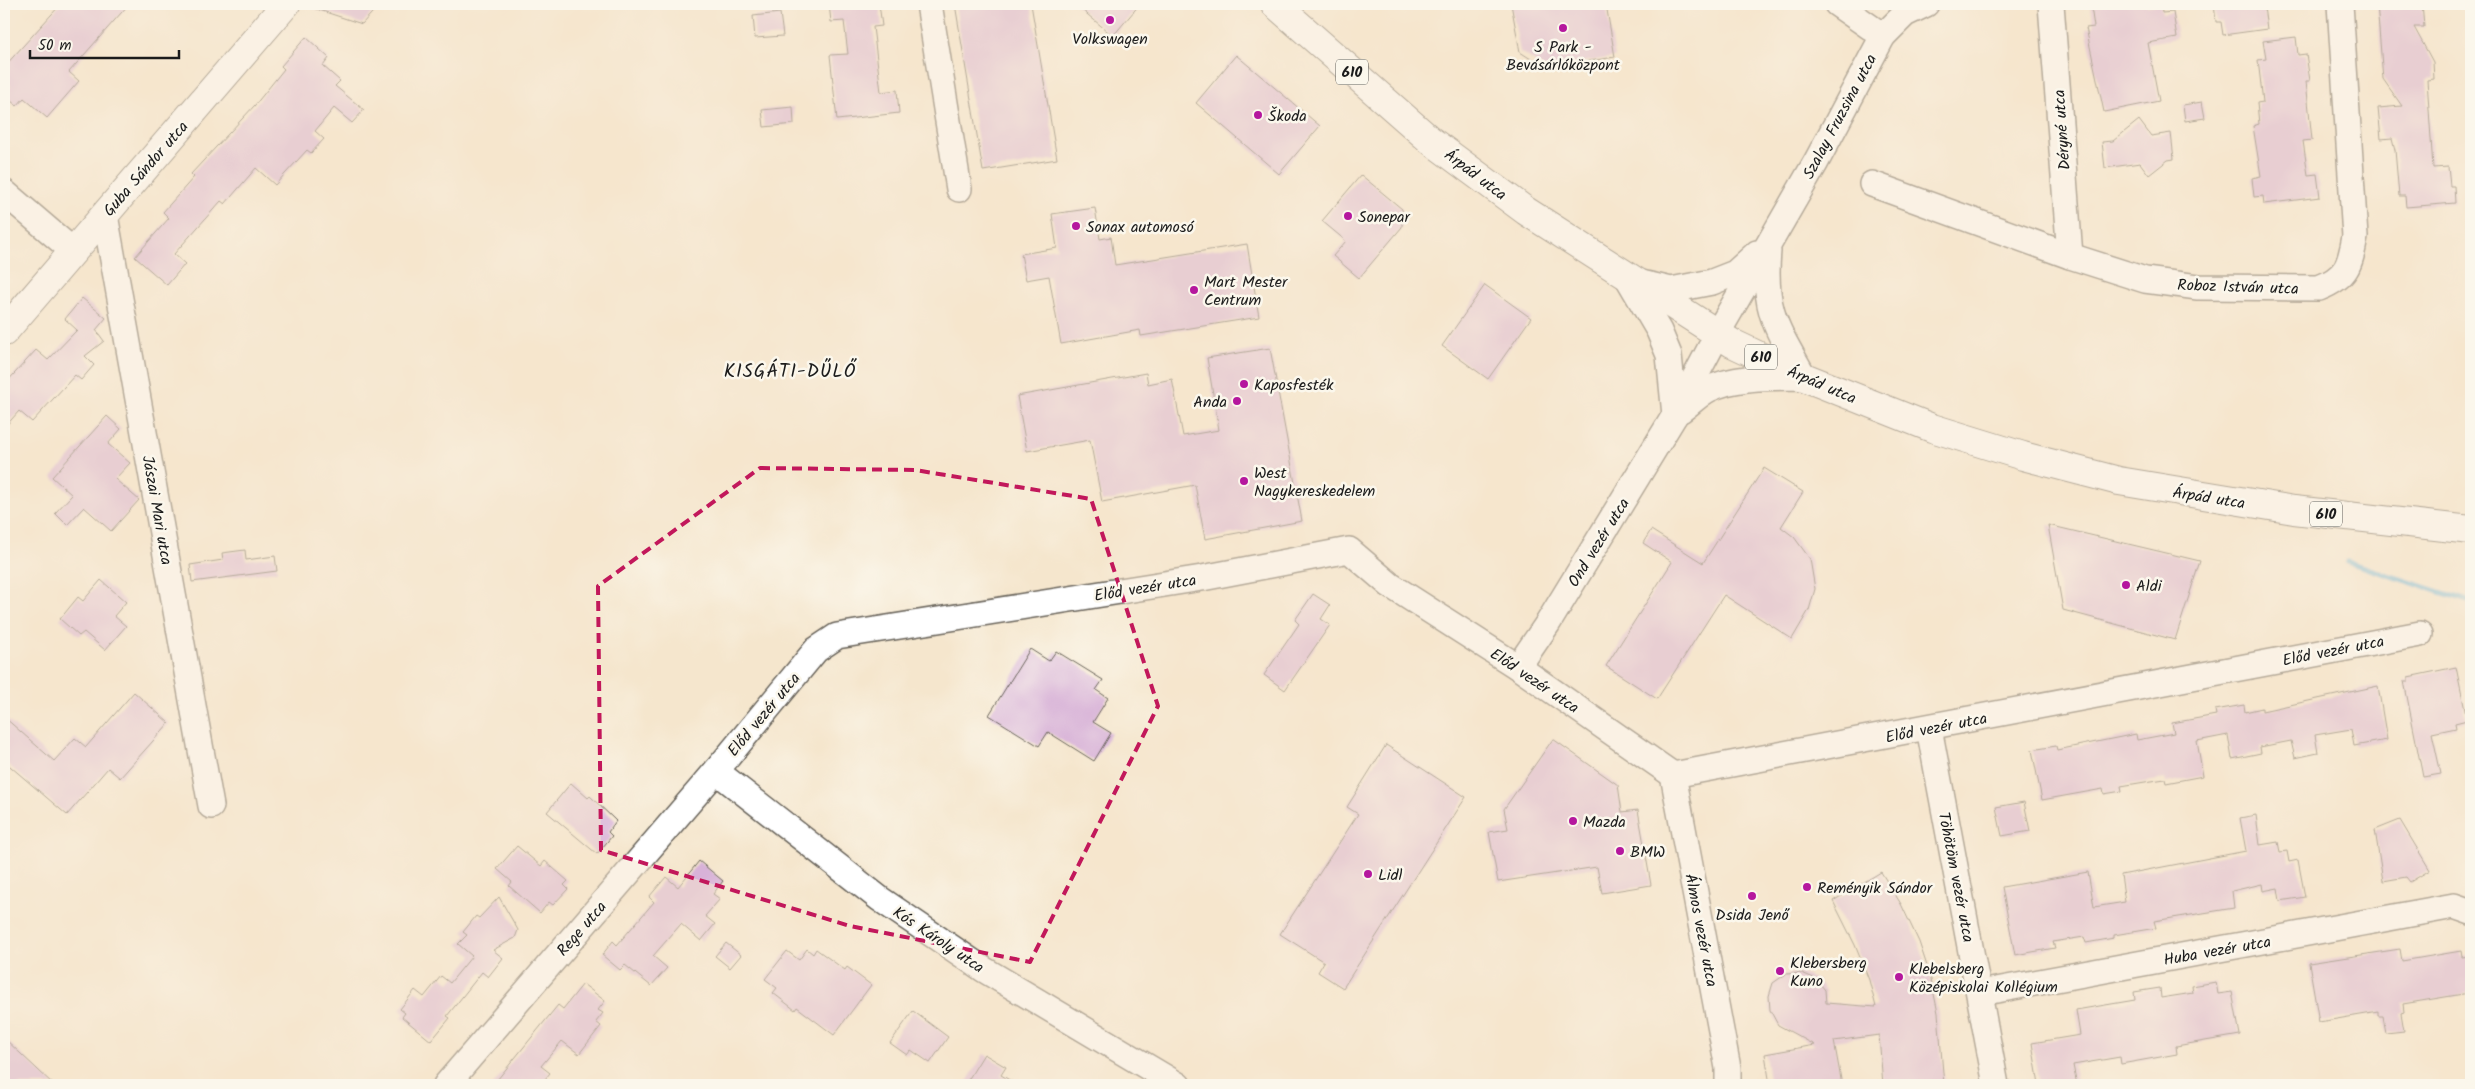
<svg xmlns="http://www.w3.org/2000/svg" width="2475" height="1089" viewBox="0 0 2475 1089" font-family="Kalam,sans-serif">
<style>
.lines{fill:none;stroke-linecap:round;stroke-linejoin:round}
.stream{stroke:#5eb1d9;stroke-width:5.5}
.building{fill:#d8b2d8}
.minor-casing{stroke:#68635a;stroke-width:28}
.major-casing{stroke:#68635a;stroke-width:30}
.minor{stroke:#fff;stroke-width:25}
.major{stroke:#fff;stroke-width:28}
.marked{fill:none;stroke:#c2185b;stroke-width:4;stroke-dasharray:10 6;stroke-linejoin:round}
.poi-dot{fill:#b5179e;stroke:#fbf7ec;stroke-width:2}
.labels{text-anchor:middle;stroke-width:5;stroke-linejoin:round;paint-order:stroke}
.shield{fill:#fbf7ec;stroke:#5f5e5a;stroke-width:1}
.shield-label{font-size:15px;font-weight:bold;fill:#1c1c1c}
.poi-label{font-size:16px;fill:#1c1c1c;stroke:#fbf7ec;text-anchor:start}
.street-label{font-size:16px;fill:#1c1c1c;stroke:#fbf7ec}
.quarter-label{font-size:19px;letter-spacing:1px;fill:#1c1c1c;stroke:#fbf7ec}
</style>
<rect width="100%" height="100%" fill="#fbf7ec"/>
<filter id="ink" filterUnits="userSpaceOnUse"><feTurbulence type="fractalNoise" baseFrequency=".02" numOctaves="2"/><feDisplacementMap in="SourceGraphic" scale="10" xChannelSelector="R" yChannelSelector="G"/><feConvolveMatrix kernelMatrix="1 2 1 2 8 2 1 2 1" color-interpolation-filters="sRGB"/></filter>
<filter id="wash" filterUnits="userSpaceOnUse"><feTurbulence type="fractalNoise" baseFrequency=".0096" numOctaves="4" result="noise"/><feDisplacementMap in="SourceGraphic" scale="20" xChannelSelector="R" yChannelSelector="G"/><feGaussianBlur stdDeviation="1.12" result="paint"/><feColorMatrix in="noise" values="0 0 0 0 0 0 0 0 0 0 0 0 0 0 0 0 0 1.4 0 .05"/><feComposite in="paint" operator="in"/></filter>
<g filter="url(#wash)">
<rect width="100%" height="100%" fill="#f5e6cd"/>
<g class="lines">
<!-- stream -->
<polyline class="stream" points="2348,562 2471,602"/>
</g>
<g id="blocks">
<!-- building -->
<g class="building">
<polygon points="61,4 129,4 69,72 79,81 47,118 24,98 17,106 4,95 11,86 4,80 4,67"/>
<polygon points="310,4 380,4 362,24 310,7"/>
<polygon points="829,4 879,4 882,26 873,27 881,92 897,90 899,113 837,120 830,55 848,54 844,21 831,22"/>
<polygon points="955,4 1031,4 1057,159 983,171"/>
<polygon points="1075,4 1140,4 1113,36"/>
<polygon points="1511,4 1606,4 1615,57 1545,68 1520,52"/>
<polygon points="2110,4 2146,4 2147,6 2161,4 2162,13 2173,12 2177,38 2148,43 2159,101 2104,112 2086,28 2094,27 2091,7"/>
<polygon points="2214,4 2255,4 2256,8 2264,7 2267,29 2223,35 2221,22 2216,22"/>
<polygon points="2377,4 2422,4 2424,27 2414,27 2433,62 2434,79 2427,80 2433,168 2448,167 2450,186 2454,186 2455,203 2406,207 2405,196 2399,196 2395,150 2392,138 2381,139 2378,108 2402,106 2383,79"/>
<polygon points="780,13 783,36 755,38 753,16"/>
<polygon points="306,37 329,58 323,66 340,81 335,86 364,110 352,123 334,108 315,131 324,139 311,153 307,150 275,185 256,168 225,204 221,201 174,254 185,264 167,285 135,257 169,218 163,212 194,177 191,174 255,105 284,69 281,66"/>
<polygon points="2296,37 2298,55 2306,54 2310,81 2306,81 2312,140 2303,141 2308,175 2317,174 2320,197 2264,204 2263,196 2254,197 2252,178 2261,176 2253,126 2259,124 2257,103 2263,102 2258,60 2266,59 2263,41"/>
<polygon points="1236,55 1320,126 1279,174 1196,103"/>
<polygon points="2202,102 2205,118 2185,121 2183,105"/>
<polygon points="793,107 794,124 764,127 762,110"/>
<polygon points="2139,120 2151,136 2171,133 2174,159 2168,160 2149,175 2140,163 2105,168 2102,142 2113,141"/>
<polygon points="1361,175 1402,209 1402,227 1359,278 1333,256 1346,241 1322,221"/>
<polygon points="1095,208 1100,239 1111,237 1115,265 1247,244 1259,317 1141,336 1140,330 1061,344 1049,276 1026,280 1021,254 1057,248 1052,214"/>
<polygon points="1485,285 1531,318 1488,379 1442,346"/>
<polygon points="82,298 106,318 96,330 104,341 85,356 94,365 81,380 75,375 32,422 19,411 4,428 4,385 36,350 48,360 77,330 65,319"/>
<polygon points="1270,348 1302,521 1205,539 1195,485 1102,502 1090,440 1027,451 1017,396 1146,373 1148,384 1172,379 1183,436 1219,430 1207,358"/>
<polygon points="107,416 121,429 108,444 130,463 115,479 139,500 111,531 84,507 67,525 55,513 72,495 52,477"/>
<polygon points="1764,468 1803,492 1781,527 1794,537 1810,559 1815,589 1809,610 1792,639 1724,595 1657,699 1606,666 1672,562 1643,543 1651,530 1703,563"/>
<polygon points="2048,525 2200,561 2175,640 2063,610"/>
<polygon points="245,550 246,560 275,556 277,571 192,582 190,565 223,560 222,553"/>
<polygon points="101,580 126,602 114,616 126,626 105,650 84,632 79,636 60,619 78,597 83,601"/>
<polygon points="1313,594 1330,605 1321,619 1330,625 1285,690 1264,675 1299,624 1295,620"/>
<polygon points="1030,649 1049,661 1056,651 1103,680 1096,690 1108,698 1093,722 1111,733 1094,761 1048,732 1039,746 989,715"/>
<polygon points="2456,667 2467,720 2455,723 2456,728 2432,733 2441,774 2423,777 2404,681 2408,681 2408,677"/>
<polygon points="2378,686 2387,740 2354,746 2351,729 2315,735 2318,753 2295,758 2291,741 2260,747 2261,753 2232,759 2228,735 2197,741 2203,776 2166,783 2165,779 2145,782 2121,786 2122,791 2104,794 2103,789 2042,800 2032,750 2056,746 2057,750 2136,734 2137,740 2174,733 2172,723 2216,715 2215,710 2244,705 2245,712 2262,708 2262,711"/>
<polygon points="134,692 169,723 120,778 108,768 67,815 4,761 4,717 54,761 75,738 86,747"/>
<polygon points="1553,739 1618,785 1622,812 1638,810 1651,885 1602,893 1597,867 1498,882 1489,832 1508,829 1504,809"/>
<polygon points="1386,745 1466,797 1343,988 1318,972 1324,962 1280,934 1358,814 1347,807"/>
<polygon points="571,783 588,798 590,796 616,821 608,832 612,836 597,854 547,812"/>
<polygon points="2024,802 2030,831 2002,836 1996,807"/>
<polygon points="2256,815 2260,845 2278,842 2280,852 2287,851 2289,862 2298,860 2305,897 2280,901 2278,888 2263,891 2262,884 2232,891 2234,908 2154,921 2156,928 2114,935 2114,938 2086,943 2084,937 2053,942 2055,948 2015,955 2002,887 2088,872 2094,907 2125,902 2121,875 2246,851 2240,818"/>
<polygon points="2400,820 2430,870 2410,882 2406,877 2383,881 2375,830"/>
<polygon points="517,846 541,866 545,861 568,881 564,885 568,889 553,905 549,902 540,913 509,886 512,882 497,869"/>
<polygon points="699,861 723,881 713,894 720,899 705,916 715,924 701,941 681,924 653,956 667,968 651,986 625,965 620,970 602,955 613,941 617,945 654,902 649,897 666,877 678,887"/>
<polygon points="1881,872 1901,904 1919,942 1930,975 1938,1013 1944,1085 1883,1085 1879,1035 1834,1041 1842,1085 1770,1085 1765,1054 1815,1045 1778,1025 1770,1010 1769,996 1773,983 1786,974 1802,973 1816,979 1825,990 1826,1003 1876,1007 1869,980 1855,945 1833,901"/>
<polygon points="499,897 518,930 515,938 493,950 503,958 488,977 482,972 447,1016 450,1018 431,1041 402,1017 405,1013 400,1009 415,990 424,997 441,976 450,983 472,956 458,944 467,935 463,932 476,916 479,918"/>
<polygon points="726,943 741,955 730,968 715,956"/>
<polygon points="807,949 813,954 816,949 845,970 847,967 871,985 834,1035 797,1007 795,1010 773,993 777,988 765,979 787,951 799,960"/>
<polygon points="2400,949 2402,961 2461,951 2462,957 2469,956 2471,970 2471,988 2468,989 2469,993 2403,1004 2404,1012 2401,1013 2404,1031 2386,1033 2383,1016 2378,1016 2378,1012 2319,1022 2309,963"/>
<polygon points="2216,982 2218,994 2232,992 2240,1035 2176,1046 2177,1054 2121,1064 2120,1057 2073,1065 2077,1085 2039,1085 2032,1043 2080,1035 2076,1010 2135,1000 2134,992 2160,988 2161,998 2193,993 2192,986"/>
<polygon points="583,984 605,1001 598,1010 603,1013 596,1022 601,1026 579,1054 562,1041 541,1066 550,1073 540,1085 493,1085 558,1005 563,1009"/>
<polygon points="913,1011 948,1037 930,1063 911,1050 907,1055 890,1043"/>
<polygon points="4,1038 54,1085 4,1085"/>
<polygon points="984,1054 1006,1067 1001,1075 1018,1085 965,1085"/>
</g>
</g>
</g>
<g filter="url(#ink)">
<use href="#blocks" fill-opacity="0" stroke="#68635a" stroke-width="1"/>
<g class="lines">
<defs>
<g id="minor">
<polyline points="929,4 959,189"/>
<polyline points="1837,4 1883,36"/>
<polyline points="2051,4 2070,256"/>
<path d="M1872 184 2070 256 2145 280 2198 287 2319 288C2347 277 2350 265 2355 237L2340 4"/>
<polyline points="4,192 73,251"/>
<polyline points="105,215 211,806"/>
<polyline points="1629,280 1659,331 1669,355 1675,415"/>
<polyline points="1641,283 1671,290 1712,282 1735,273 1757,253"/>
<path d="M1681 410C1690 404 1699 394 1709 389 1738 375 1774 378 1804 377 1776 327 1763 311 1768 251"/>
<polyline points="1518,667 1548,623 1675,415 1725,320 1816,162 1883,36 1905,14 1926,4"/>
<polyline points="1929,728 1996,1085"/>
<polyline points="716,771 880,899 983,969 1178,1085"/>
<polyline points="1673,775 1728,1068 1728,1085"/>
<polyline points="1980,993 2454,906 2471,912"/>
<polyline points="446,1085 716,771 816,650 837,636 1202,578 1349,550 1390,585 1518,667 1673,775 2420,634"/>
</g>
<g id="major">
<polyline points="1275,4 1430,140 1526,211 1732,343 1804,377 1932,428 2023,456 2119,481 2294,510 2471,530"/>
<polyline points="4,332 286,4"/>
</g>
</defs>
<!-- minor casing -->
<use href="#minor" class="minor-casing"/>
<!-- major casing -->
<use href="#major" class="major-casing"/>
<!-- minor -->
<use href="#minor" class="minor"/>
<!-- major -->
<use href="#major" class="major"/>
</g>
</g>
<!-- marked area -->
<path d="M0 0H2475V1089H0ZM760 468 915 470 1091 499 1158 706 1030 962 850 926 601 850 598 586Z" fill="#f5e6cd" fill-opacity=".55" fill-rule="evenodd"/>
<path class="marked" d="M760 468 915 470 1091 499 1158 706 1030 962 850 926 601 850 598 586Z"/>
<!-- markers -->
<g class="poi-dot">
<circle cx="1110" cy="20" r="5"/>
<circle cx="1563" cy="28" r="5"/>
<circle cx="1258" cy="115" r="5"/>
<circle cx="1348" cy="216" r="5"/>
<circle cx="1076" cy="226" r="5"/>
<circle cx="1194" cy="290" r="5"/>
<circle cx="1244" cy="384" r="5"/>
<circle cx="1237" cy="401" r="5"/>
<circle cx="1244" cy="481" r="5"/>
<circle cx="2126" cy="585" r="5"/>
<circle cx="1573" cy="821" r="5"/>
<circle cx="1620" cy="851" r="5"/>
<circle cx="1368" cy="874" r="5"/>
<circle cx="1807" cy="887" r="5"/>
<circle cx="1752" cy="896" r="5"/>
<circle cx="1780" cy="971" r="5"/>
<circle cx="1899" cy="977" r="5"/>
</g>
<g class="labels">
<!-- shield labels -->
<g class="shield">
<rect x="1336" y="59.5" width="32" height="25" rx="4"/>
<rect x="1745" y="344.5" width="32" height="25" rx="4"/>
<rect x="2310" y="501.5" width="32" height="25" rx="4"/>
</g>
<g class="shield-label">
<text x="1352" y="77">610</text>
<text x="1761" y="362">610</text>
<text x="2326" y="519">610</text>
</g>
<!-- poi labels -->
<g class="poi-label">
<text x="1110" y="44" text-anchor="middle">Volkswagen</text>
<text x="1563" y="52" text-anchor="middle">S Park -<tspan x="1563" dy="18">Bevásárlóközpont</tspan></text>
<text x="1268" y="121">Škoda</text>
<text x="1358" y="222">Sonepar</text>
<text x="1086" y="232">Sonax automosó</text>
<text x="1204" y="287">Mart Mester<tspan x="1204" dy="18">Centrum</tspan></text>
<text x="1254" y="390">Kaposfesték</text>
<text x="1227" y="407" text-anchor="end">Anda</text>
<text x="1254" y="478">West<tspan x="1254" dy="18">Nagykereskedelem</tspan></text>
<text x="2136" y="591">Aldi</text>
<text x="1583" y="827">Mazda</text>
<text x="1630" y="857">BMW</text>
<text x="1378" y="880">Lidl</text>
<text x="1817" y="893">Reményik Sándor</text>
<text x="1752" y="920" text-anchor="middle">Dsida Jenő</text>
<text x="1790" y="968">Klebersberg<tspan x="1790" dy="18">Kuno</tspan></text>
<text x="1909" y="974">Klebelsberg<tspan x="1909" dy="18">Középiskolai Kollégium</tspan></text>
</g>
<!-- street labels -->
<g class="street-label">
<text transform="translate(1839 116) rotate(-62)" y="6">Szalay Fruzsina utca</text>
<text transform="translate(2061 130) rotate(-94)" y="6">Déryné utca</text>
<text transform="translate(145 168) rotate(-49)" y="6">Guba Sándor utca</text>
<text transform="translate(1476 174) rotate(37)" y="6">Árpád utca</text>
<text transform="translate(2238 286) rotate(2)" y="6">Roboz István utca</text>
<text transform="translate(1822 384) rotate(23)" y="6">Árpád utca</text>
<text transform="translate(2209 497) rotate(9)" y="6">Árpád utca</text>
<text transform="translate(158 510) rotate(80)" y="6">Jászai Mari utca</text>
<text transform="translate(1598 542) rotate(-58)" y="6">Ond vezér utca</text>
<text transform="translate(1145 587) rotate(-9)" y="6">Előd vezér utca</text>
<text transform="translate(2333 650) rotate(-11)" y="6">Előd vezér utca</text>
<text transform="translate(1535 680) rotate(34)" y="6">Előd vezér utca</text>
<text transform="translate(763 714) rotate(-50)" y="6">Előd vezér utca</text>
<text transform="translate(1936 727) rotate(-11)" y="6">Előd vezér utca</text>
<text transform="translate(1957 877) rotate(79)" y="6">Töhötöm vezér utca</text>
<text transform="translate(581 928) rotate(-49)" y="6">Rege utca</text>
<text transform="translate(1702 930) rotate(79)" y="6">Álmos vezér utca</text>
<text transform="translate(939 939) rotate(34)" y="6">Kós Károly utca</text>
<text transform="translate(2217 950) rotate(-10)" y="6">Huba vezér utca</text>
</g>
<!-- quarter labels -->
<g class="quarter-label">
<text x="790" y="377">KISGÁTI-DŰLŐ</text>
</g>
</g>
<!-- margin -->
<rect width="2475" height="1089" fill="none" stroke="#fbf7ec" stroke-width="20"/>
<!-- scale -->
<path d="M30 50v8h149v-8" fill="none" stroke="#1c1c1c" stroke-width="2.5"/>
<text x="38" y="50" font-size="15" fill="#1c1c1c" stroke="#fbf7ec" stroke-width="4" paint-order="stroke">50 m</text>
</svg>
